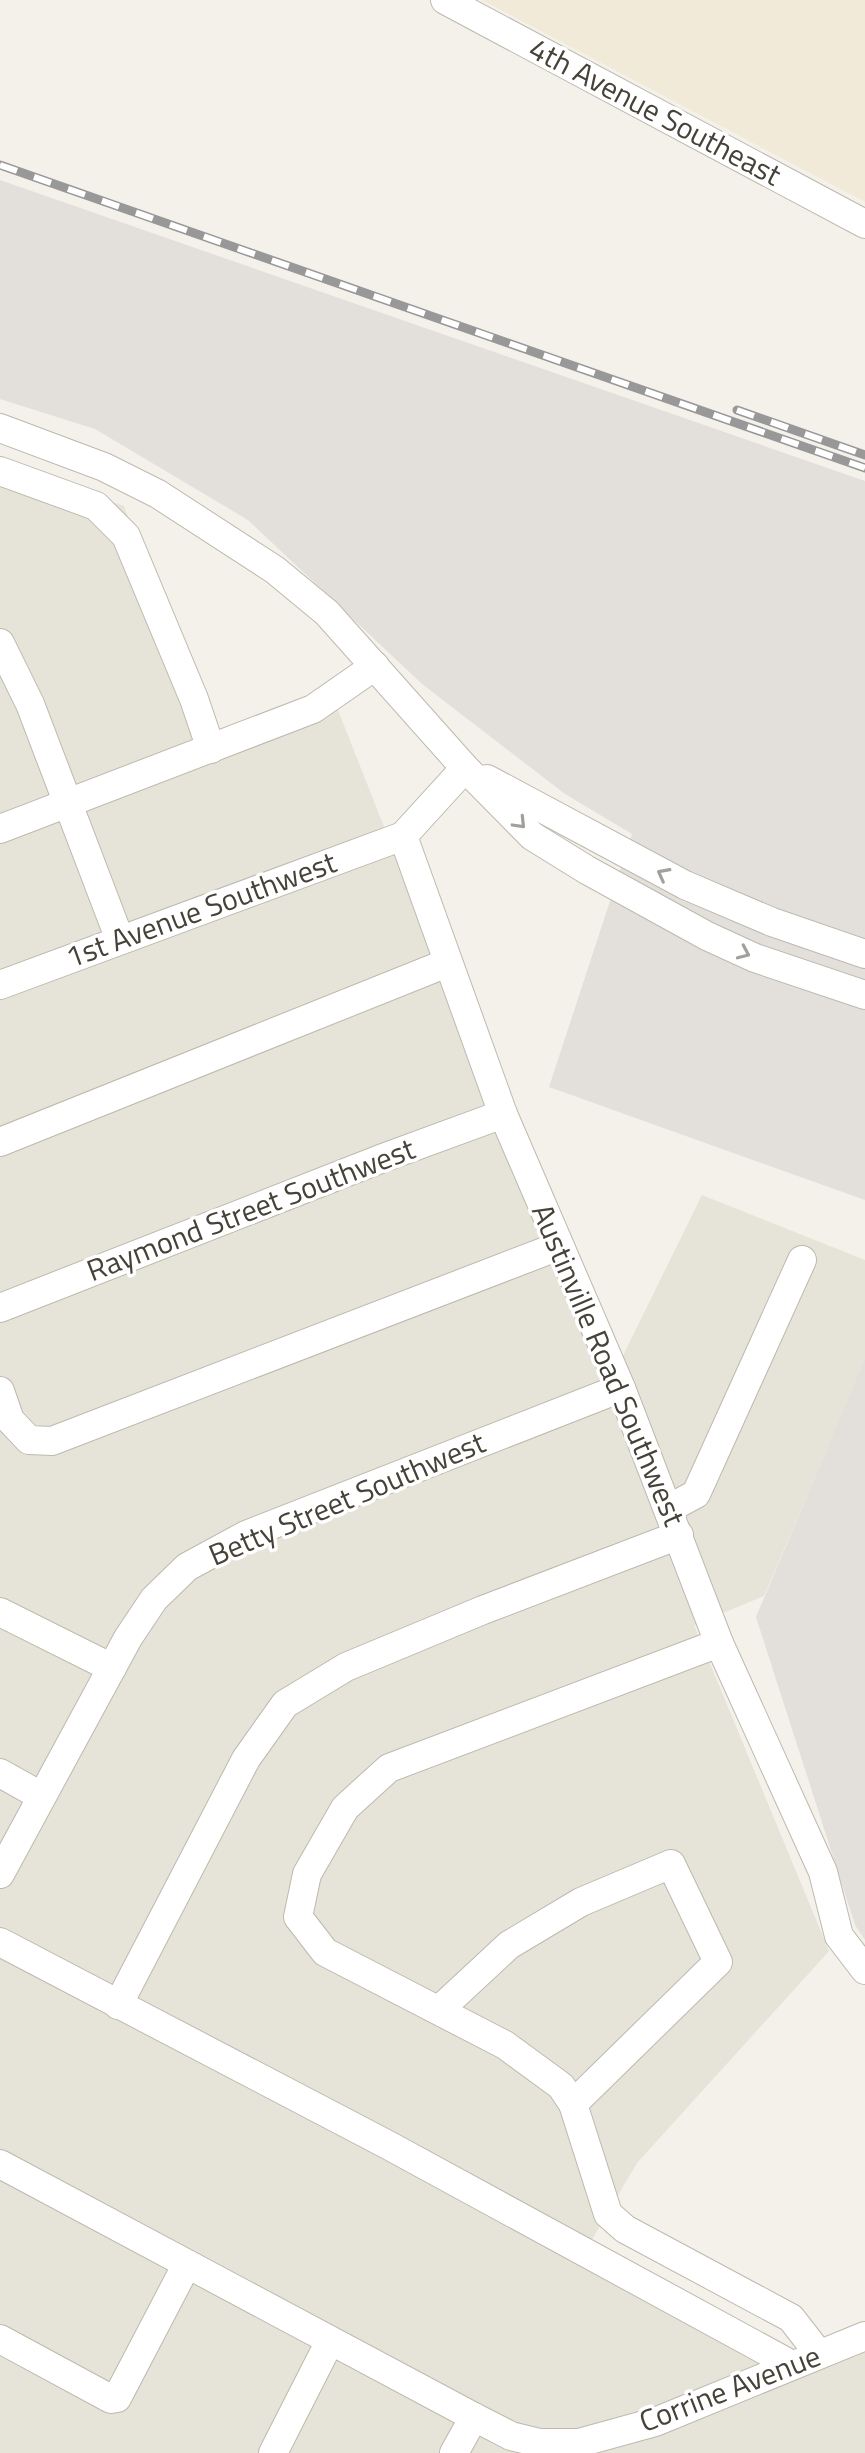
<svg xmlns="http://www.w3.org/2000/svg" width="865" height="2453" viewBox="0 0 865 2453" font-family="'Titillium Web',sans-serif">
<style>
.residential{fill:#e6e3d9}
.commercial{fill:#f2ead8}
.industrial{fill:#e3e0db}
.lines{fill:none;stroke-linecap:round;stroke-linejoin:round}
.minor-casing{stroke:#beb9ae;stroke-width:30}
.minor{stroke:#fff;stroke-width:28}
.rail-casing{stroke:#989898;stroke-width:9}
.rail{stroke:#fff;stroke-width:6;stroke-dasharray:18;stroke-linecap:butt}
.oneway{stroke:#a2a09c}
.labels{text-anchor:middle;stroke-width:7;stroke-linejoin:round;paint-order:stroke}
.street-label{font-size:30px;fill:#464239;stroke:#fff}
</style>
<rect width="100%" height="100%" fill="#f3f1ea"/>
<!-- residential -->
<polygon class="residential" points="0,461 124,506 218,754 336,705 606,1390 702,1195 865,1260 865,1361 764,1596 694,1625 829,1951 637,2163 580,2260 798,2377 865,2349 865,2453 0,2453"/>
<!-- commercial -->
<polygon class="commercial" points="482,0 865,0 865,202"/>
<!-- industrial -->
<g class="industrial">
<polygon points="0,180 865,481 865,1200 549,1087 632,834 565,794 422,684 248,520 95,429 0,399"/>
<polygon points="865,1359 865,1940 855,1925 756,1617"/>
</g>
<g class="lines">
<defs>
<g id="minor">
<polyline points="445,0 865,224"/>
<polyline points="0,428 104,467 158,494 275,570 327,613 465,768 532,836 587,870 707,936 755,958 865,995"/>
<polyline points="0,471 96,506 126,536 194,699 211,749"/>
<polyline points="0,643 30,704 120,940"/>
<polyline points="487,779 685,885 772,922 865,954"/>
<polyline points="0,829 313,709 375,666"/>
<polyline points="403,836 503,1114 621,1388 719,1643 823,1872 839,1936 865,1970"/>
<polyline points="0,985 403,836 465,768"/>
<polyline points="0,1142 447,963"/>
<polyline points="0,1308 383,1158 503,1114"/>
<polyline points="0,1391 10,1420 29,1440 52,1441 559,1246"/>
<polyline points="668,1509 696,1494 802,1260"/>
<polyline points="0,1612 112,1668"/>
<polyline points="719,1643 389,1768 345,1808 307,1874 298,1917 325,1952 505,2045 561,2086 573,2104 608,2214 625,2229 791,2318 819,2354"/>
<polyline points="0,1773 41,1796"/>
<polyline points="0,1874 128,1638 154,1599 187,1567 246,1535 621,1388"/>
<polyline points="0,1942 388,2145 792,2365"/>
<polyline points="118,2005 246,1759 285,1704 346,1667 483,1610 679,1535"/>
<polyline points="439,2010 509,1945 581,1902 671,1864 718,1962 573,2104"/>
<polyline points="0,2164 474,2417 511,2436 540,2443 579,2443 655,2422 865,2336"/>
<polyline points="0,2339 111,2399 117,2398 187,2264"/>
<polyline points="273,2453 330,2341"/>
<polyline points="454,2453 474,2417"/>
</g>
</defs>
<!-- minor casing -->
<use href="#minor" class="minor-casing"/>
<!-- minor -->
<use href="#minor" class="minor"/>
<defs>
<g id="rail">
<polyline points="0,165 865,468"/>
<polyline points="737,410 865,455"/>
</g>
</defs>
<!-- rail casing -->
<use href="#rail" class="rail-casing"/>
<!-- rail -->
<use href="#rail" class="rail"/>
</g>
<!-- one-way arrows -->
<defs><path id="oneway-chevron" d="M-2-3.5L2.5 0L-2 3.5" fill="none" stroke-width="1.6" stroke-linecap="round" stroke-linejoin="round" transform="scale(2)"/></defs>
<g class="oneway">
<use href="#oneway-chevron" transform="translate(520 823) rotate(46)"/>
<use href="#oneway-chevron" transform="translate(663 874) rotate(-152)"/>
<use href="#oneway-chevron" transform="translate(744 953) rotate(24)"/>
</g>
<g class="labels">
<!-- street labels -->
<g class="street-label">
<text transform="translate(655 112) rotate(28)" y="10">4th Avenue Southeast</text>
<text transform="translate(201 910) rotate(-20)" y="10">1st Avenue Southwest</text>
<text transform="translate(251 1210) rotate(-21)" y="10">Raymond Street Southwest</text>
<text transform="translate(608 1365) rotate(67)" y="10">Austinville Road Southwest</text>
<text transform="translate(347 1499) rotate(-23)" y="10">Betty Street Southwest</text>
<text transform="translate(730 2389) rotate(-21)" y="10">Corrine Avenue</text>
</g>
</g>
</svg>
